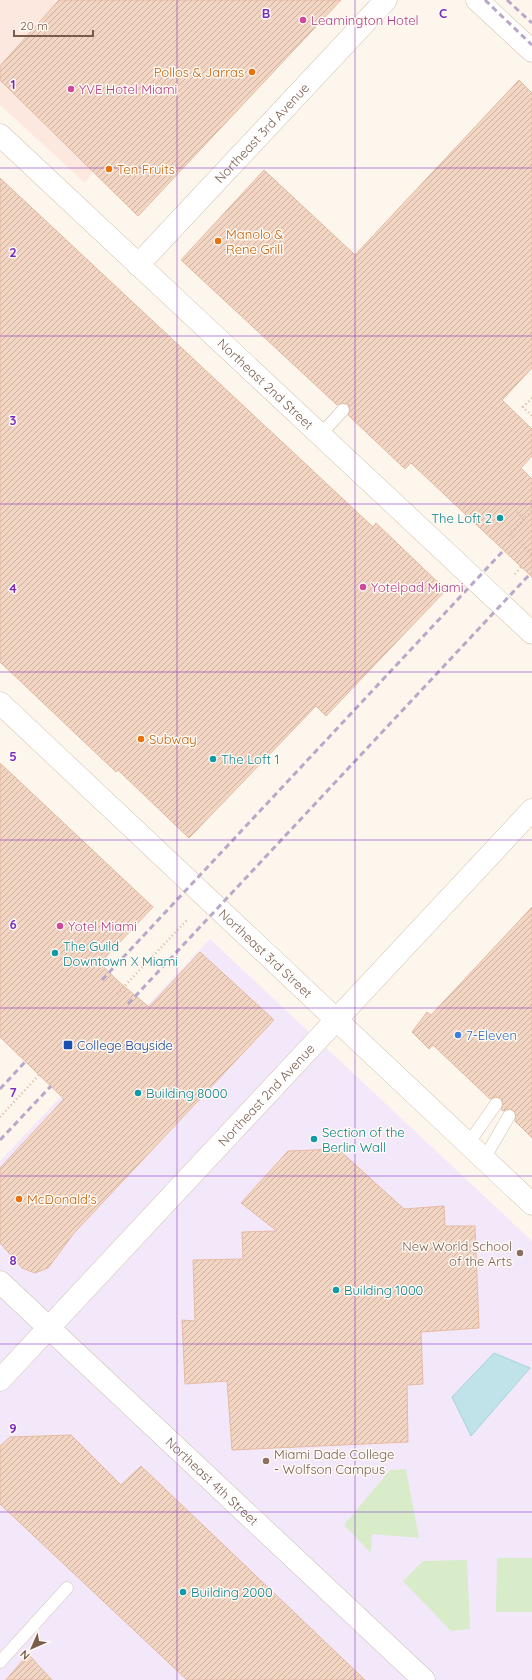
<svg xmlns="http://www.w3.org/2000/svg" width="532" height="1680" viewBox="0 0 532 1680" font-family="Quicksand,sans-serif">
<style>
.commercial{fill:#fde8e0}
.education{fill:#f3e8fa}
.grass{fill:#d8ecc9}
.water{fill:#bfe3e8;stroke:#a5d3da}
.building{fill:url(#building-hatch);stroke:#e6bba3}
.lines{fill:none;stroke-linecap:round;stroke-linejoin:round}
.lane-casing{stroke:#d1beb0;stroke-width:13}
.street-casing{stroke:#d1beb0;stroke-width:23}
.secondary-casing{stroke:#d6c0b0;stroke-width:23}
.path{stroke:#d9b8a5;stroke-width:2.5;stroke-dasharray:1 3;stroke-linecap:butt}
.lane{stroke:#fff;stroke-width:12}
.street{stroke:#fff;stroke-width:22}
.secondary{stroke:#fff;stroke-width:22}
.rail{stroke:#b9a8c9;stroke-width:3;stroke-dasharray:6 4;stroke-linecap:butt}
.grid{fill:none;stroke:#7b2cbf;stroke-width:1;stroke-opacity:0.55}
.hotel-dot{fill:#d1479c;stroke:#fffaf3;stroke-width:1.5}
.food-dot{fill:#e8710a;stroke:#fffaf3;stroke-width:1.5}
.culture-dot{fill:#0f9aa8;stroke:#fffaf3;stroke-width:1.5}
.shop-dot{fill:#3f7fe0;stroke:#fffaf3;stroke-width:1.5}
.transit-dot{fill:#1a4fb4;stroke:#fffaf3;stroke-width:1.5}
.education-dot{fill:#8d6e63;stroke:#fffaf3;stroke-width:1.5}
.labels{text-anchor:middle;stroke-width:3;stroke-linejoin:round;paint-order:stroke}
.hotel-label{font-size:13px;fill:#b23c85;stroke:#fffaf3;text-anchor:start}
.food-label{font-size:13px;fill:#c56008;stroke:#fffaf3;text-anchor:start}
.street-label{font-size:13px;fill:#7a5c4d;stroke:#fffaf3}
.culture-label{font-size:13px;fill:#0d838f;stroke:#fffaf3;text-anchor:start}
.shop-label{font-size:13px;fill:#366cbe;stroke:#fffaf3;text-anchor:start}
.transit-label{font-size:13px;fill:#164399;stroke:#fffaf3;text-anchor:start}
.education-label{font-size:13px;fill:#785e54;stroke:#fffaf3;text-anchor:end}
.grid-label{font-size:13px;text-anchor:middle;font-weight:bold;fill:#7b2cbf;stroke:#fffaf3;stroke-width:3;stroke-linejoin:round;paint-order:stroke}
</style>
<defs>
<pattern id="building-hatch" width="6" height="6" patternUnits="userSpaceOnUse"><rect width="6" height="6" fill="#f3d5c3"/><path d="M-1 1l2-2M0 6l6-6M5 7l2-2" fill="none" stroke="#cab0a1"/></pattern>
</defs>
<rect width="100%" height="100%" fill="#fdf6ec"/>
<!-- commercial -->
<polygon class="commercial" points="0,0 212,0 85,183 0,105"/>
<!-- education -->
<polygon class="education" points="210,939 532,1241 532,1680 0,1680 0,1161"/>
<!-- grass -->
<g class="grass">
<polygon points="406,1469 419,1538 372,1534 371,1553 344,1525 390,1470"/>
<polygon points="497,1558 532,1558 532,1612 496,1612"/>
<polygon points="467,1560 470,1629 451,1631 403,1581 423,1561"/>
</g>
<!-- water -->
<polygon class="water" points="494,1353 530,1368 471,1436 452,1397"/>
<!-- building -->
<g class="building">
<polygon points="59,0 341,0 138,216 0,80 0,66"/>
<polygon points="519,80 532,93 532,368 502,400 532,429 532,456 521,468 532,479 532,577 411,463 405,469 348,415 350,411 348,404 341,403 337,405 181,260 264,170 355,255"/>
<polygon points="0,178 373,527 376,523 446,590 326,716 316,706 189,838 118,770 116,772 0,662"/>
<polygon points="0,763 153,907 100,963 119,982 149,1007 200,952 274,1020 74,1233 48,1268 35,1273 22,1268 0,1243 0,1168 64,1099 0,1037"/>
<polygon points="532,907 532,1138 515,1121 516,1116 513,1110 509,1109 503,1111 501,1109 503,1104 501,1098 496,1097 490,1099 433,1045 429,1049 412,1032 427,1012 431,1015"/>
<polygon points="338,1149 404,1209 444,1206 445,1226 475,1226 479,1328 421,1332 423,1384 407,1385 408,1442 232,1450 227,1381 185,1384 182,1320 195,1321 193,1260 243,1259 242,1232 277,1231 241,1203 288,1151"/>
<polygon points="71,1435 121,1485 141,1466 365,1680 187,1680 0,1504 0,1446 10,1437"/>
<polygon points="28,1654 52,1680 6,1680"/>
</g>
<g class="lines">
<defs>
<g id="lane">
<polyline points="320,435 343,410"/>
<polyline points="468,1144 496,1104"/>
<polyline points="484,1159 509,1116"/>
<polyline points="0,1662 67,1588"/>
</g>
<g id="street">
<path id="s1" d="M138 265 386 0"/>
<path id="s2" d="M0 1282 424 1680"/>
</g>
<g id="secondary">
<polyline points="477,0 532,51"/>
<path id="s3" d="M0 135 532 633"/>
<path id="s4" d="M0 703 532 1204"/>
<path id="s5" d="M0 1380 532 810"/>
</g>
</defs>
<!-- lane casing -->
<use href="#lane" class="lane-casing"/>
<!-- street casing -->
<use href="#street" class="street-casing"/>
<!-- secondary casing -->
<use href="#secondary" class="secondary-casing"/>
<!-- path -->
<g class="path">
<polyline points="532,398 523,407 532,416"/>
<polyline points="532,511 510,534 532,554"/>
<polyline points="517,512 524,519"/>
<polyline points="515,574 521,567"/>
<polyline points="117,994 188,919"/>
<polyline points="0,1117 39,1075"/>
</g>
<!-- lane -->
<use href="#lane" class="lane"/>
<!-- street -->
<use href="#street" class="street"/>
<!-- secondary -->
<use href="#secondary" class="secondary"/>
<!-- rail -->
<g class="rail">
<polyline points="485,0 532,45"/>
<polyline points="507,0 532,23"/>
<polyline points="102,980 503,551"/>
<polyline points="128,1004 529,575"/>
<polyline points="0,1089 25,1062"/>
<polyline points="0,1140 51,1086"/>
</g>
</g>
<!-- grid -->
<path class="grid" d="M177 0V1680M355 0V1680M0 168H532M0 336H532M0 504H532M0 672H532M0 840H532M0 1008H532M0 1176H532M0 1344H532M0 1512H532"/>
<!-- markers -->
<g class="hotel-dot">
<circle cx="303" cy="20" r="4"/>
<circle cx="71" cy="89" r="4"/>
<circle cx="363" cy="587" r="4"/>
<circle cx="60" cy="926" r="4"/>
</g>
<g class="food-dot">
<circle cx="252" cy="72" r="4"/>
<circle cx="109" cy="169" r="4"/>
<circle cx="218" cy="241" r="4"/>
<circle cx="141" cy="739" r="4"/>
<circle cx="19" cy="1199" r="4"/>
</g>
<g class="culture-dot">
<circle cx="500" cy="518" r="4"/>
<circle cx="213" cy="759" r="4"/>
<circle cx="55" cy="953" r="4"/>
<circle cx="138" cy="1093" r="4"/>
<circle cx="314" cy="1139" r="4"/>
<circle cx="336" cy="1290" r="4"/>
<circle cx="183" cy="1592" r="4"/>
</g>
<circle class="shop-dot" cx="458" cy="1035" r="4"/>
<rect class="transit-dot" x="63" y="1040" width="10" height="10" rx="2"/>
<g class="education-dot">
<circle cx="520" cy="1253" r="4"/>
<circle cx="266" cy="1461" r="4"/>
</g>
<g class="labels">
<!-- hotel labels -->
<g class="hotel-label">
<text x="311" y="25">Leamington Hotel</text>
<text x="79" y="94">YVE Hotel Miami</text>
<text x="371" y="592">Yotelpad Miami</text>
<text x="68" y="931">Yotel Miami</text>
</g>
<!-- food labels -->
<g class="food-label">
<text x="244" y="77" text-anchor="end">Pollos &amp; Jarras</text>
<text x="117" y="174">Ten Fruits</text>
<text x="226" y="239">Manolo &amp;<tspan x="226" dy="15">Rene Grill</tspan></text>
<text x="149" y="744">Subway</text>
<text x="27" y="1204">McDonald's</text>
</g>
<!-- street labels -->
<g class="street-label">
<text dy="5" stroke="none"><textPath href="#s1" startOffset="181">Northeast 3rd Avenue</textPath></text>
<text dy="5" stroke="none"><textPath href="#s3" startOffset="364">Northeast 2nd Street</textPath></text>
<text dy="5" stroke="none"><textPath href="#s4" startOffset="365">Northeast 3rd Street</textPath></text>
<text dy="5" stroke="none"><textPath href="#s5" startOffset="390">Northeast 2nd Avenue</textPath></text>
<text dy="5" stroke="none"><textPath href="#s2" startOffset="291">Northeast 4th Street</textPath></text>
</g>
<!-- culture labels -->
<g class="culture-label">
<text x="492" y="523" text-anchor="end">The Loft 2</text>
<text x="221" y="764">The Loft 1</text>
<text x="63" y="951">The Guild<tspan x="63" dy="15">Downtown X Miami</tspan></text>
<text x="146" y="1098">Building 8000</text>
<text x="322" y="1137">Section of the<tspan x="322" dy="15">Berlin Wall</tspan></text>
<text x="344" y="1295">Building 1000</text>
<text x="191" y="1597">Building 2000</text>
</g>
<!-- shop labels -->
<g class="shop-label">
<text x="466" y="1040">7-Eleven</text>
</g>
<!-- transit labels -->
<g class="transit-label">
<text x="77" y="1050">College Bayside</text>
</g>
<!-- education labels -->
<g class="education-label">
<text x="512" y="1251">New World School<tspan x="512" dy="15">of the Arts</tspan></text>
<text x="274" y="1459" text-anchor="start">Miami Dade College<tspan x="274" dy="15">- Wolfson Campus</tspan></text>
</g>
</g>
<g class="grid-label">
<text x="266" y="18">B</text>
<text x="443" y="18">C</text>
<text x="13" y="89">1</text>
<text x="13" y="257">2</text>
<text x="13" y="425">3</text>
<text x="13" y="593">4</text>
<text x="13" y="761">5</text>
<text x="13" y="929">6</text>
<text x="13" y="1097">7</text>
<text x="13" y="1265">8</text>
<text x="13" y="1433">9</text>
</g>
<!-- north arrow -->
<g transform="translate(32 1648) rotate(225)" stroke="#fffaf3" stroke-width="3" paint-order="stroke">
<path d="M0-3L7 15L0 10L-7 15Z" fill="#7a5c4d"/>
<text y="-6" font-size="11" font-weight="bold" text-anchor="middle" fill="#7a5c4d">N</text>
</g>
<!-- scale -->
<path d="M14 30v6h79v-6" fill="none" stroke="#7a5c4d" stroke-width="2"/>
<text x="20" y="30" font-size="12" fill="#7a5c4d" stroke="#fffaf3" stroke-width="3" paint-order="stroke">20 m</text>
</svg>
